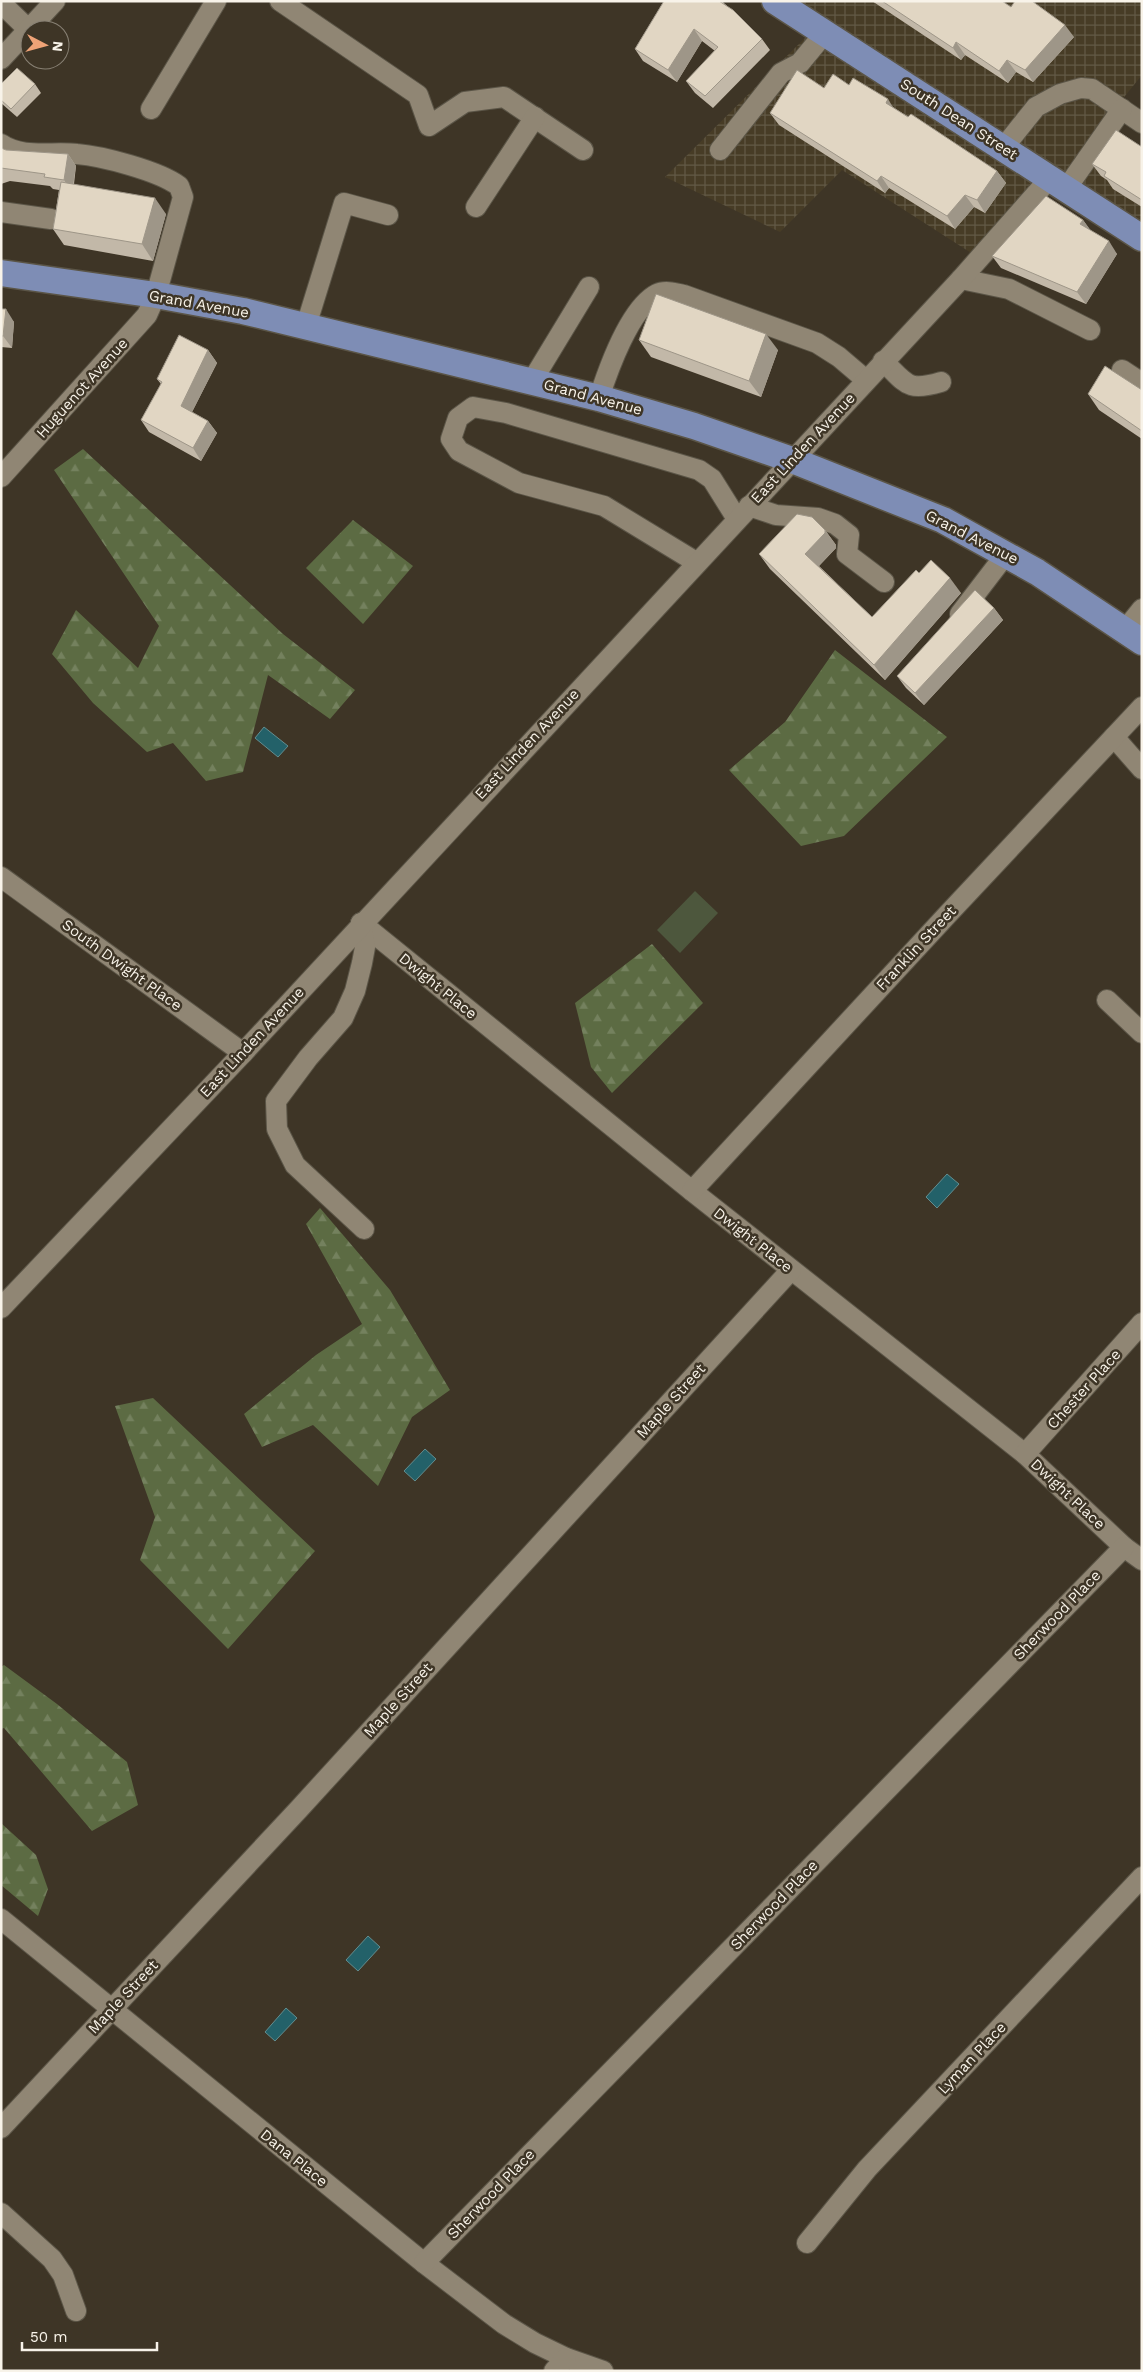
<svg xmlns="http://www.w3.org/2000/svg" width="1143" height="2372" viewBox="0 0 1143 2372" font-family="'Work Sans',sans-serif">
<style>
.industrial{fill:url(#industrial-grid)}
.forest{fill:url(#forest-firs)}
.garden{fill:#4d573d}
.water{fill:#236169;stroke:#638d8f}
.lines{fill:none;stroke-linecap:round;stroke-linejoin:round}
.minor-casing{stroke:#5b5547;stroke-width:22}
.major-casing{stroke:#5b5547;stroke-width:29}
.minor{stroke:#908674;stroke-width:20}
.major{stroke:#7e8db5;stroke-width:26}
.wall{fill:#c2b8a8}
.shaded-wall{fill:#9e9688}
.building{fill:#e1d6c3;stroke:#9e9688}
.labels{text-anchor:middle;stroke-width:5;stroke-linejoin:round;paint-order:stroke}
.street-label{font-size:15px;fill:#f8f3e9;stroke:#3e3526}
</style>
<defs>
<pattern id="industrial-grid" width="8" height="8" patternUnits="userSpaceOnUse" patternTransform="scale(1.25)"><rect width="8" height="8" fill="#473c26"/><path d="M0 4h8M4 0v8" fill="none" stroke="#625946"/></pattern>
<pattern id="forest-firs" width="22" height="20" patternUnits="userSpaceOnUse" patternTransform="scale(1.25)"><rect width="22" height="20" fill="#5c6b43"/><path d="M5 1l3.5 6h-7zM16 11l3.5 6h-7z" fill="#74815e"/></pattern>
</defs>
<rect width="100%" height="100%" fill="#3e3526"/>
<!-- industrial -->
<polygon class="industrial" points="774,1 1142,1 1142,75 1099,128 1142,155 1142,241 1050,181 979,258 842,170 780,232 665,177 815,28"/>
<!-- forest -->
<g class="forest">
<polygon points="83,449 283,634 355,690 330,719 268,675 243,772 206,781 173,743 147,752 93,703 52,654 76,610 138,668 159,626 54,470"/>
<polygon points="353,520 413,566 363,624 306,568"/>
<polygon points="835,650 947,737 844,836 801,846 729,770 785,722"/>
<polygon points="652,944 703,1003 612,1093 591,1067 575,1003"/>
<polygon points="320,1208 390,1290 450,1390 412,1417 378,1486 313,1425 262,1447 244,1414 316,1355 362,1324 306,1224"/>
<polygon points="153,1398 315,1551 228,1649 140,1560 155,1517 115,1406"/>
<polygon points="4,1665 57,1704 127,1762 138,1805 92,1831 4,1728 1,1729 1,1667"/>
<polygon points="1,1823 36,1855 48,1889 38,1916 1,1885"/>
</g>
<!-- garden -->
<polygon class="garden" points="695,891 718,913 680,953 657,930"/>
<!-- water -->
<g class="water">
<polygon points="264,727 288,746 278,757 255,738"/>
<polygon points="947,1174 959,1184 937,1208 926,1197"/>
<polygon points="425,1449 436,1459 415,1481 404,1471"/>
<polygon points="368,1936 380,1947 358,1971 346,1960"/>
<polygon points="286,2008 297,2018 275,2041 265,2032"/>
</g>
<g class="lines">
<defs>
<g id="minor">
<polyline points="280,1 418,95 429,126 465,102 504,97 583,150"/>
<polyline points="1,3 29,30"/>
<polyline points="1,59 55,1"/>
<polyline points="151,109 216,1"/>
<path d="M1 144C22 159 53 151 77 154 102 156 159 171 179 186L183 197 156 295 147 315 1 477"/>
<polyline points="1004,147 1036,107 1060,94 1081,88 1092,89 1142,123"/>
<polyline points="720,150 781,73 800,63 824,34"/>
<polyline points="1066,189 1122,109"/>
<polyline points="476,207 535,117"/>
<polyline points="1,212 51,219"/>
<polyline points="961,279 1009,289 1090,330"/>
<polyline points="306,326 344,203 388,215"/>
<path d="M883 361C907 384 907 392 941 382"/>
<polyline points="1122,370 1142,383"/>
<polyline points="532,381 589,287"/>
<path d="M599 398C608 370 630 308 657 294 665 290 675 293 684 295L817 343 839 357 866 380"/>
<polyline points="749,506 776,515 818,518 835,524 849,535 847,554 884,582"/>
<polyline points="696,562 604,506 519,483 459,451 451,439 458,418 473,407 506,413 699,470 712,479 737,519"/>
<polyline points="960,614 1006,554"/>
<polyline points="1125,630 1142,609"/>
<polyline points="1114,737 1142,769"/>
<polyline points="1,877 243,1053"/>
<polyline points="361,923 692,1191 1025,1454 1124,1547 1142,1560"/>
<polyline points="361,923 365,947 362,963 355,991 343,1018 308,1058 276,1101 277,1129 295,1165 364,1229"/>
<polyline points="1107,1000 1142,1033"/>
<polyline points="692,1191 948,914 1142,707"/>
<polyline points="1,1308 243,1053 961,279 1050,178"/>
<polyline points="1025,1454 1142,1323"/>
<polyline points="1,1919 424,2263 504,2324 535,2343 566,2358 603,2371"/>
<polyline points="1,2128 299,1809 791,1270"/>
<polyline points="1,2213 52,2259 63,2275 76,2311"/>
<polyline points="807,2243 867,2169 1142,1877"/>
<polyline points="424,2263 1124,1547"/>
<polyline points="554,2371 566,2358"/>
</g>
<g id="major">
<polyline points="775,1 1142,238"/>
<polyline points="1,273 156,295 243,311 599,398 694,426 792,460 943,520 1037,572 1142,642"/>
</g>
</defs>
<!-- minor casing -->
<use href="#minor" class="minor-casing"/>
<!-- major casing -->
<use href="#major" class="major-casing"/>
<!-- minor -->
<use href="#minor" class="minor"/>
<!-- major -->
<use href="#major" class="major"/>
</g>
<!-- wall -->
<g class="wall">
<polygon points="664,1 722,1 725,4 762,39 770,50 713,108 695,93 686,81 715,51 702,41 677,82 643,61 635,49"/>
<polygon points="872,1 1002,1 1011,7 1074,37 1033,82 1016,72 1008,83 965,55 961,60"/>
<polygon points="1,84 35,84 41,93 17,117 1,103"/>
<polygon points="849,85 894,108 997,171 1006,183 985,213 974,207 955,229 889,188 885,193 779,125 770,113 824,88"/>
<polygon points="1142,147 1142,207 1113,189 1107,180 1101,176 1092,164"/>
<polygon points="1,148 6,150 68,154 76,166 74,184 166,214 153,261 64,245 53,229 59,190 53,189 50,186 10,181 1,184"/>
<polygon points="1083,220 1090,230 1117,254 1086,304 1001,268 992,256"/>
<polygon points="1,309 14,322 12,348 1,347"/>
<polygon points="639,340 778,350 761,397 651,357"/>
<polygon points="208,350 217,363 192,412 208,421 217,433 201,461 149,432 141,420 161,384 157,379"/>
<polygon points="1142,390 1142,439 1099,410 1088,394"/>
<polygon points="825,530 836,545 836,548 819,566 872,617 919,573 961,593 885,680 770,569 759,554"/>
<polygon points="994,608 1003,620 924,705 906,688 897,676"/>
</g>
<!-- shaded-wall -->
<g class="shaded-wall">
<polygon points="1065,25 1074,37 1033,82 1025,70"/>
<polygon points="694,29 702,41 677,82 668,70"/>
<polygon points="956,42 965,55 961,60 953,48"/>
<polygon points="1007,60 1016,72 1008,83 999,71"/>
<polygon points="888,99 896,112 886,103"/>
<polygon points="68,154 76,166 72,192 64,180"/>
<polygon points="997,171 1006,183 985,213 977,200"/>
<polygon points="881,176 889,188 885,193 877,181"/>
<polygon points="965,195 974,207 955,229 947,216"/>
<polygon points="155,198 166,214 153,261 142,244"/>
<polygon points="1083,220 1092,232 1080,224"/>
<polygon points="1109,241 1117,254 1086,304 1077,292"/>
<polygon points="6,309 14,322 12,348 3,336"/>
<polygon points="766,334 778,350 761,397 749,381"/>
<polygon points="208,350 217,363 189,418 181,406"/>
<polygon points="208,421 217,433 201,461 193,448"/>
<polygon points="825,530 836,545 836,548 816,569 805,554"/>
<polygon points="950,578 961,593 885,680 874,665"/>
<polygon points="994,608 1003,620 924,705 915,693"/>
</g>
<!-- building -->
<g class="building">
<polygon points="664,1 719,1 733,10 762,39 705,96 686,81 718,47 694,29 668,70 635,49"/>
<polygon points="882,1 1002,1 1011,7 1015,1 1032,1 1065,25 1025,70 1007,60 999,71 956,42 953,48"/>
<polygon points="17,68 35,84 11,109 1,100 1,84"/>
<polygon points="797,70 824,88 833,74 849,85 853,78 888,99 886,103 908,117 911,114 997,171 977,200 965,195 947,216 881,176 877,181 770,113"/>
<polygon points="1116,130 1142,147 1142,200 1104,176 1106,172 1092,164"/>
<polygon points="1,148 6,150 68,154 64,180 44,177 45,174 1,168"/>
<polygon points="61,182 155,198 142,244 53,229"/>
<polygon points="1046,196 1083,220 1080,224 1109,241 1077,292 992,256"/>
<polygon points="656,294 766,334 749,381 639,340"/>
<polygon points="1,309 6,309 3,336 1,336"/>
<polygon points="179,335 208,350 181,406 208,421 193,448 141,420 162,382 157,379"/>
<polygon points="1105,366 1142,390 1142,431 1088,394"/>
<polygon points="797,514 812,517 825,530 825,533 805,554 872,617 916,570 919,573 931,560 950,578 874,665 759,554"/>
<polygon points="975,590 994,608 915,693 897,676"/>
</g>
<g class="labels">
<!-- street labels -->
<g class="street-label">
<text transform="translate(959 119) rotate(33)" y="5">South Dean Street</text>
<text transform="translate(199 304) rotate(10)" y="5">Grand Avenue</text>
<text transform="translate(82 388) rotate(-48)" y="5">Huguenot Avenue</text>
<text transform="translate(593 397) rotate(15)" y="5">Grand Avenue</text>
<text transform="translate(803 448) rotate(-47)" y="5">East Linden Avenue</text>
<text transform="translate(972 537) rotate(27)" y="5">Grand Avenue</text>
<text transform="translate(527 744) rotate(-47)" y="5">East Linden Avenue</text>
<text transform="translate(916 948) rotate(-47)" y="5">Franklin Street</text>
<text transform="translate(122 965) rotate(36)" y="5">South Dwight Place</text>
<text transform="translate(438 986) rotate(39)" y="5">Dwight Place</text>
<text transform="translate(252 1042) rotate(-47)" y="5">East Linden Avenue</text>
<text transform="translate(753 1240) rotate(38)" y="5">Dwight Place</text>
<text transform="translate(1084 1389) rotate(-48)" y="5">Chester Place</text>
<text transform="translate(671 1401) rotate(-48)" y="5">Maple Street</text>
<text transform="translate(1068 1494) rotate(43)" y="5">Dwight Place</text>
<text transform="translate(1057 1615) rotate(-46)" y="5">Sherwood Place</text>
<text transform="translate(398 1700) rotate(-48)" y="5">Maple Street</text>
<text transform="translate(774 1905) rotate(-46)" y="5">Sherwood Place</text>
<text transform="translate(123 1997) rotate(-47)" y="5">Maple Street</text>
<text transform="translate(972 2058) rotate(-47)" y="5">Lyman Place</text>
<text transform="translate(294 2158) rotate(39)" y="5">Dana Place</text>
<text transform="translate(491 2194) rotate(-46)" y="5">Sherwood Place</text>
</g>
</g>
<!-- border -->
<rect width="1143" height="2372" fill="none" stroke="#f8f3e9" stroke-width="5"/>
<!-- north arrow -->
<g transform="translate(45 45) rotate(96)"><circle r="24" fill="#3e3526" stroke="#888174"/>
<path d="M0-4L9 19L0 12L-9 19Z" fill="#efa377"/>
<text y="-8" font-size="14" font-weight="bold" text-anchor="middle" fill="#f8f3e9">N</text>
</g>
<!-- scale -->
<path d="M22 2342v8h135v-8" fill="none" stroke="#f8f3e9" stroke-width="2.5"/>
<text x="30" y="2342" font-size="15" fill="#f8f3e9" stroke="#3e3526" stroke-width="4" paint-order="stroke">50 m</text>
</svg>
